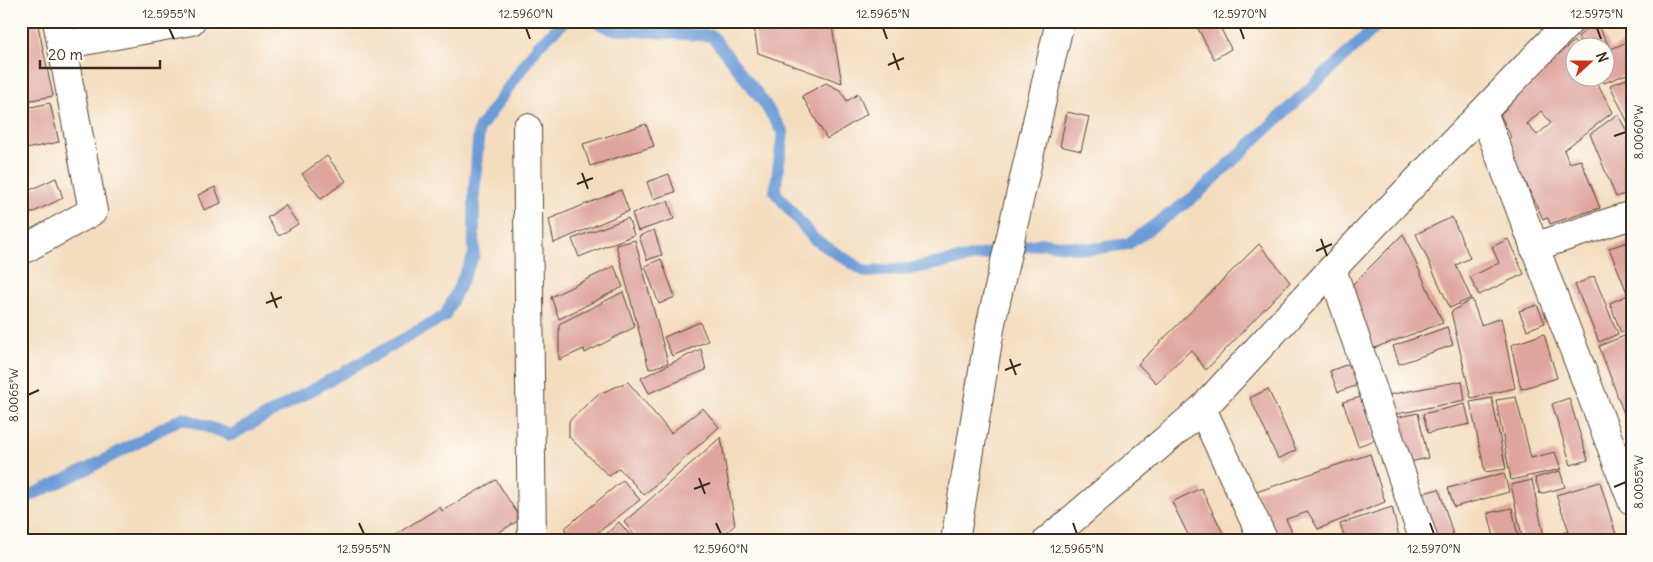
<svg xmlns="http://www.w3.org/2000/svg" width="1653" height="562" viewBox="0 0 1653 562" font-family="Delius,sans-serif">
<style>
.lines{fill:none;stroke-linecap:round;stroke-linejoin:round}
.stream{stroke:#6d9bd6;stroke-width:12}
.building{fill:#dfa49e;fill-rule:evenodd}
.minor-casing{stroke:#574536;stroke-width:30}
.minor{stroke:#fff;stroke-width:28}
.ticks{fill:none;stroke:#3b2a1e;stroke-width:2}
.neatline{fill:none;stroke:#3b2a1e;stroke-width:2}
.ticks-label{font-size:12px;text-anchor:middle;fill:#3b2a1e}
</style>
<rect width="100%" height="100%" fill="#fdfcf7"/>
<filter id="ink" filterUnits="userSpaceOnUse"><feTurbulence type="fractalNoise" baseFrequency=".02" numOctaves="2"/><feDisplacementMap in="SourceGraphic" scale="10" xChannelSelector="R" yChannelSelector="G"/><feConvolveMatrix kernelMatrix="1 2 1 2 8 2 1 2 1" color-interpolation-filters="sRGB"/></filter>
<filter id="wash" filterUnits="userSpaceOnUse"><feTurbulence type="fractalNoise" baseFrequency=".0096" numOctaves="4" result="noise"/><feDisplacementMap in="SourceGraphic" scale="20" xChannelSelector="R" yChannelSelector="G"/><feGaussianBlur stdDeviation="1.12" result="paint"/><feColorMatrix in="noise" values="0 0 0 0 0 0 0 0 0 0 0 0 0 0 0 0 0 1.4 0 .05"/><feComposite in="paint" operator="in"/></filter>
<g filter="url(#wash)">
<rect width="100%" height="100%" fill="#f4ddbf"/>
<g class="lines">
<!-- stream -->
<g class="stream">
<polyline points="595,21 610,29 712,36 763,101 783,133 775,192 814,239 866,272 909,269 1043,243 1092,249 1128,244 1194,197 1382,21"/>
<polyline points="21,500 89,468 182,418 231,435 445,316 474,255 474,195 479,129 538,46 565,21"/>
</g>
</g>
<g id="blocks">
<!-- building -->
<g class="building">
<polygon points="21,21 37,21 53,96 21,102"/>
<polygon points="753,21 831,21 842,83 758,53"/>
<polygon points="1194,21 1217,21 1231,49 1214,59"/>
<polygon points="1595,21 1611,49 1632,40 1632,72 1604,83 1600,78 1606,78 1606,48 1583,48 1578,37"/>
<path d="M1574 41 1577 48H1576V78H1594L1613 112 1564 150 1569 163 1581 160 1600 208 1550 224 1548 218 1543 219 1506 141 1511 137 1497 108ZM1541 111 1551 123 1537 135 1527 124Z"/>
<polygon points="1632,77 1632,127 1630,127 1610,85"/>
<polygon points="826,83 840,90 847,101 858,94 867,114 827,139 802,96"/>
<polygon points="50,103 59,142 21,150 21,109"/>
<polygon points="1067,112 1089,117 1081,151 1060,146"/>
<polygon points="1618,114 1632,142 1632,191 1616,197 1590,134"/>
<polygon points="646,124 654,146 590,166 583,144"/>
<polygon points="327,156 346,181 321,199 302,174"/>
<polygon points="669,174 675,192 653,199 647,182"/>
<polygon points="56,178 63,198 21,218 21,194"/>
<polygon points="215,187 221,203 204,210 198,195"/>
<polygon points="621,190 629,211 554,243 549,219"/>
<polygon points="668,201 674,219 638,231 632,213"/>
<polygon points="285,205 298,224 279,236 267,218"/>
<polygon points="1452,217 1470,258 1456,265 1471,298 1450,308 1416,234"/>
<polygon points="628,218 634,235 579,257 572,239"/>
<polygon points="654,230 662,255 647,260 639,236"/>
<polygon points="1403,234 1443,323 1374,348 1344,293"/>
<polygon points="1508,239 1524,274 1479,295 1470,277 1499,263 1492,247"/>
<polygon points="635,240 668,363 649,369 616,245"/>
<polygon points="1631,241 1632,328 1621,333 1610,303 1628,295 1609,248"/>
<polygon points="1259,244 1290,282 1206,370 1191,350 1156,383 1138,364"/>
<polygon points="661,259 675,297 659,304 645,266"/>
<polygon points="614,266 623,287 559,319 551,297"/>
<polygon points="1594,276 1618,334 1599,342 1575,285"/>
<polygon points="623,292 635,327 585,353 584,349 559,360 559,324"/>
<polygon points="1472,299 1481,325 1501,318 1515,388 1471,398 1451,312"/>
<polygon points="1537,305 1545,323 1527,330 1519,311"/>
<polygon points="700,322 708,341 672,356 664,337"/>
<polygon points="1447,327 1453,345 1399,364 1393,346"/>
<polygon points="1632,333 1632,421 1627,422 1599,346"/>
<polygon points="1544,334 1557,378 1521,389 1511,345"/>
<polygon points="701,349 706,370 649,393 641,378"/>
<polygon points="1351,363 1358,385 1338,392 1330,371"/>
<polygon points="1462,381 1465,400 1392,415 1388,395"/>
<polygon points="628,382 671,433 703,408 719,427 644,495 619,468 609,476 569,437 569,421 598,394"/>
<polygon points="1268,389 1296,450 1278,459 1250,398"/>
<polygon points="1361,397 1375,440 1358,446 1343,402"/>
<polygon points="1516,397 1531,458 1555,452 1561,469 1511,480 1496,400"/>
<polygon points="1492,398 1506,469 1485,472 1470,402"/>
<polygon points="1569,398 1588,460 1571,465 1552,404"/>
<polygon points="1465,404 1470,424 1428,433 1423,414"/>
<polygon points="1418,413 1428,458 1405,463 1394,418"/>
<polygon points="721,437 735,525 716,541 639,541 624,522"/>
<polygon points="1370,454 1385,502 1318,529 1308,512 1286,519 1294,536 1285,541 1279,541 1256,492"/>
<polygon points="1560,471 1565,487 1540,494 1535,478"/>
<polygon points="1504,473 1509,492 1454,507 1448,488"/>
<polygon points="496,480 521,519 484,541 390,541 388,539 440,507 442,511"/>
<polygon points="623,480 640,500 587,541 566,541 565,528"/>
<polygon points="1532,480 1545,541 1523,541 1511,485"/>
<polygon points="1600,482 1618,541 1549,541 1548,537 1569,531 1556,495"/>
<polygon points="1201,488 1227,541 1191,541 1172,502"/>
<polygon points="1439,489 1455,541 1430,541 1416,495"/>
<polygon points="1392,507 1400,541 1346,541 1340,524"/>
<polygon points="1512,508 1519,541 1495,541 1488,513"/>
<polygon points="619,522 635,541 599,541"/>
</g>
</g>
</g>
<g filter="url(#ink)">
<use href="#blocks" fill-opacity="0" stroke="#574536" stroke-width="1"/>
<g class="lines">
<defs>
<g id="minor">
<polyline points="62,45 191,21"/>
<polyline points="1483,112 1632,501"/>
<polyline points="527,128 532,541"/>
<polyline points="1534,247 1632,215"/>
<polyline points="21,251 93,211 57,21"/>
<polyline points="1332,269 1424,541"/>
<polyline points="955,541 991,323 1060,21"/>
<polyline points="1047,541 1202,409"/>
<polyline points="1264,541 1202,409 1332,269 1570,21"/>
</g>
</defs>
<!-- minor casing -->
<use href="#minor" class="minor-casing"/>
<!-- minor -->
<use href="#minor" class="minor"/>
</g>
</g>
<!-- ticks -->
<path class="ticks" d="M169 28 174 39M526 28 530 39M883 28 887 39M1240 28 1244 39M1597 28 1601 39M893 53 899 70M888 65 904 58M1614 136 1626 132M582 173 588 189M577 184 593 178M1321 239 1327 256M1316 251 1332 244M271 292 277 308M266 303 282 297M1010 359 1016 375M1005 370 1021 364M28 395 39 390M699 478 705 494M1614 487 1626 482M694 489 710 483M359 523 364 534M716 523 721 534M1073 523 1077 534M1430 523 1434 534"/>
<!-- margin -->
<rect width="1653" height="562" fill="none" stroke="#fdfcf7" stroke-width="55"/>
<!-- north arrow -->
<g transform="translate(1590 62) rotate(69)"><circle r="24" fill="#fdfcf7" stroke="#afa8a0"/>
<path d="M0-4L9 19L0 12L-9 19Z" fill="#c8321e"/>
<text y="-8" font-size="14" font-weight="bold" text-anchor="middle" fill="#3b2a1e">N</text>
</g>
<!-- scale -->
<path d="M40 60v8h120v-8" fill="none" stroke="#3b2a1e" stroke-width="2.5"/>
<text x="48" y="60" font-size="15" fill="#3b2a1e" stroke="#fdfcf7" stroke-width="4" paint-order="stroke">20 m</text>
<rect x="28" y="28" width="1598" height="506" class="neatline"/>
<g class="ticks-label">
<text x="169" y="18">12.5955°N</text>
<text x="526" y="18">12.5960°N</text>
<text x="883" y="18">12.5965°N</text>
<text x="1240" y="18">12.5970°N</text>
<text x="1597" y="18">12.5975°N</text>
<text transform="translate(1639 132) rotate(-90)" y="4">8.0060°W</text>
<text transform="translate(14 395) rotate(-90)" y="4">8.0065°W</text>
<text transform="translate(1639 482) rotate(-90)" y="4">8.0055°W</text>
<text x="364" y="553">12.5955°N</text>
<text x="721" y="553">12.5960°N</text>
<text x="1077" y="553">12.5965°N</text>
<text x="1434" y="553">12.5970°N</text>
</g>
</svg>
